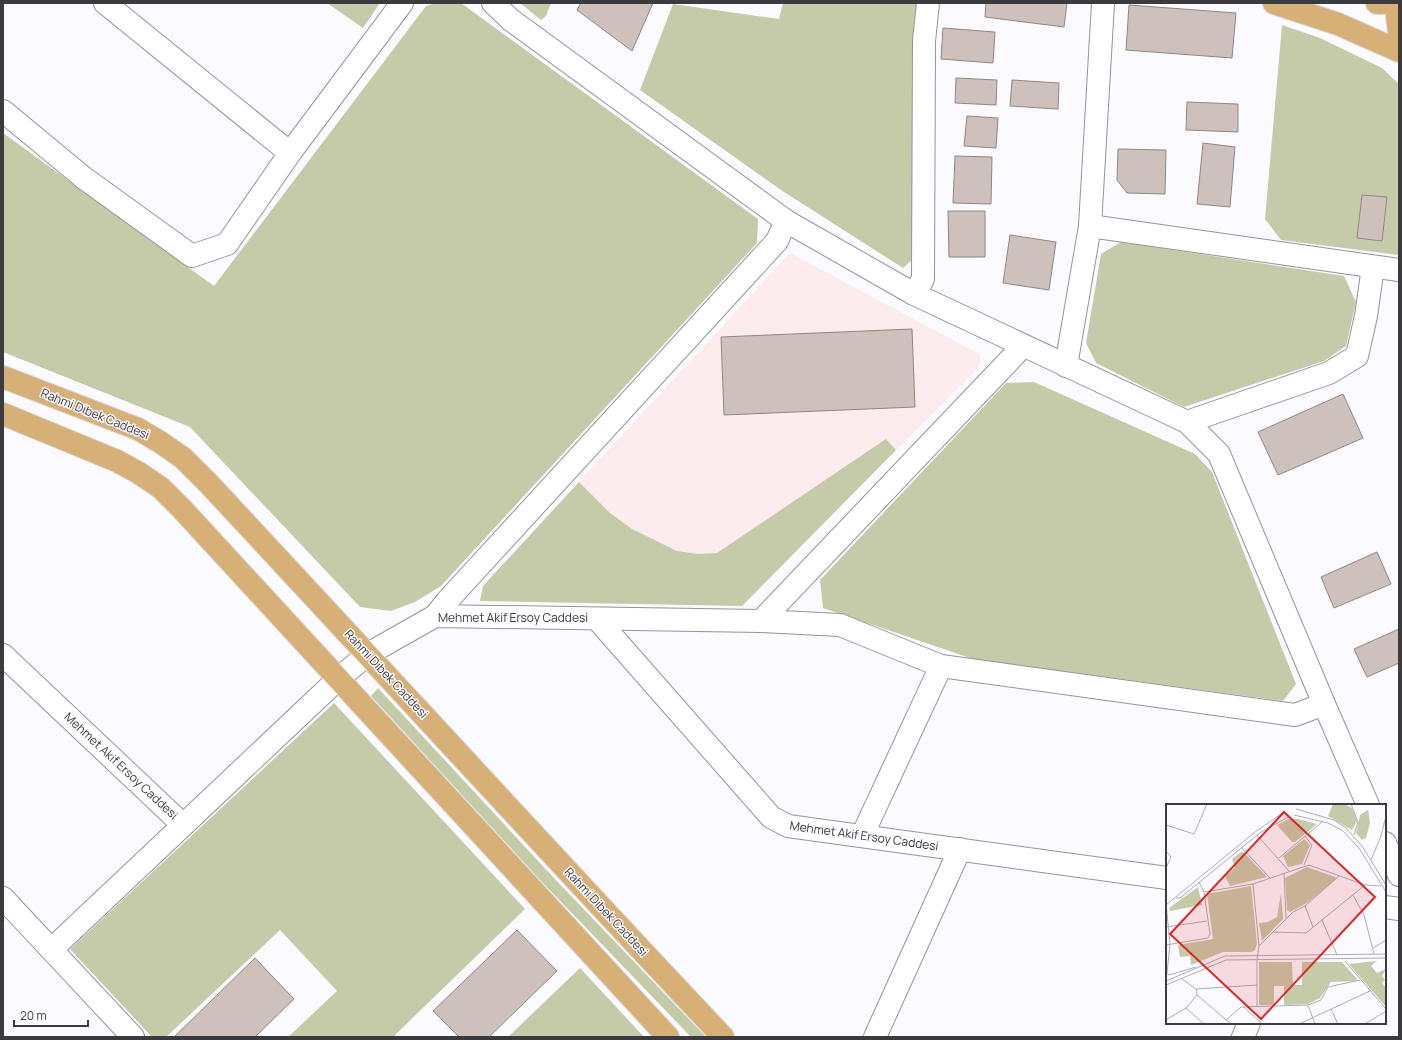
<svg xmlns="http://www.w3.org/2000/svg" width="1402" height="1040" viewBox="0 0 1402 1040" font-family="Manrope,sans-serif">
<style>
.education{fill:#fdeced}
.green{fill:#c5cba9}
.building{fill:#cec1bc;stroke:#918681}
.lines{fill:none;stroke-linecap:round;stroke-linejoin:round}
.minor-casing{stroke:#95929d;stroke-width:24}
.major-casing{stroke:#d8d8d9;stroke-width:24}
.minor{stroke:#fff;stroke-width:22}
.major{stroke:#d7b077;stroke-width:22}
.labels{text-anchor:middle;stroke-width:3;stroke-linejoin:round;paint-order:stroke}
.street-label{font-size:12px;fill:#3b3a3f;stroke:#fbfaff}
.inset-road{fill:none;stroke:#aeadb2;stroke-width:1}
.view{fill:#d62828;fill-opacity:0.15;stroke:#d62828;stroke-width:2}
.inset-edge{fill:none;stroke:#3b3a3f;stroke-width:2}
</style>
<rect width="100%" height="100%" fill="#fbfaff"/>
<!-- education -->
<polygon class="education" points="790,253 981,355 978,368 742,606 480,601 483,586"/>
<!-- green -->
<g class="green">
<polygon points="327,3 380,3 363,28"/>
<polygon points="436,3 461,3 758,219 757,243 441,586 415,602 391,611 360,607 190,427 3,352 3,133 214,286 426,6"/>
<polygon points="520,3 551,3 546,16 541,20"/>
<polygon points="783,3 917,3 915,23 912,260 903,268 781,190 640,90 673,4 779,19"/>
<polygon points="1282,25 1320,38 1382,68 1399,84 1399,255 1281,240 1265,219"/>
<polygon points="1121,242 1344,276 1356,302 1346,346 1324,361 1184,407 1096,363 1086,343 1101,254"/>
<polygon points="1034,382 1195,454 1212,472 1296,684 1283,701 973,659 823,608 820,580 1006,383"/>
<polygon points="886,439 896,450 742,606 480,601 483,586 579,482 610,513 632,529 677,551 698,554 717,553"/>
<polygon points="378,688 553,877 706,1037 691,1037 541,881 371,696"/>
<polygon points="334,703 525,909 393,1037 288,1037 337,991 280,930 166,1037 152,1037 70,949"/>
<polygon points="580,968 644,1037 508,1037"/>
</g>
<!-- building -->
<g class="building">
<polygon points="581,3 653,3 632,51 577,10"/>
<polygon points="986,3 1067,3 1064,27 985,17"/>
<polygon points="1129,5 1236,13 1232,58 1126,50"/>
<polygon points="943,28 995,32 993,63 941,59"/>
<polygon points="956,78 997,80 996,105 955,103"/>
<polygon points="1012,80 1059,83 1058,109 1010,106"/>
<polygon points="1187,102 1238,104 1238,132 1186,130"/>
<polygon points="967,116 998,118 996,148 964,146"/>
<polygon points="1203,143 1235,147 1230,207 1197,204"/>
<polygon points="1118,149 1166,150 1165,194 1127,193 1117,180"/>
<polygon points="955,156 992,157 991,204 953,203"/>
<polygon points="1362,195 1387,197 1382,241 1357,238"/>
<polygon points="948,211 985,211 985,257 949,257"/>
<polygon points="1010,235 1056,242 1049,290 1003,283"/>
<polygon points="912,329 915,407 724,415 721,337"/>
<polygon points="1343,394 1363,438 1278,475 1258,432"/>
<polygon points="1377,552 1391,584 1334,608 1321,577"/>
<polygon points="1399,629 1399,663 1367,677 1354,649"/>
<polygon points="517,930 557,971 489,1037 459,1037 433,1011"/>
<polygon points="255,958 294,999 255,1037 174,1037"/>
</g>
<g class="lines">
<defs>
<g id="minor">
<polyline points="105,3 290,153"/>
<polyline points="493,3 511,20 786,221 914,294 1187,422 1219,454 1324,704 1368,805"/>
<polyline points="3,111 84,178 192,256 227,244 290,153 402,3"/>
<polyline points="1090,226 1399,270"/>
<polyline points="914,294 923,279 924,41 928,3"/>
<polyline points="1066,366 1090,226 1103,3"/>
<polyline points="1187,422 1329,373 1357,356 1366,316 1373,267"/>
<polyline points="435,616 447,601 777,241 786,221"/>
<polyline points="597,619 771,817 788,826 1167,878"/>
<polyline points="761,621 1023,346"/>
<polyline points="3,655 183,825"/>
<polyline points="862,836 941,666"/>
<polyline points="1385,843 1399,875"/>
<polyline points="3,898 133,1037"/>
<polyline points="1385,907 1399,909"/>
<polyline points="52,949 338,679 368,654 435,616 761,621 840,625 941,666 1295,715 1324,704"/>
<polyline points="875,1037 960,849"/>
<polyline points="1243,1037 1249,1023"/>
</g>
<g id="major">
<polyline points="1274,3 1338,24 1399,51"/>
<polyline points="1377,3 1382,3"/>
<polyline points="1399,9 1397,17 1399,33"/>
<path d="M3 377 138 429 160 442 183 458 209 484C381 668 550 854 723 1037"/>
<polyline points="3,414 117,461 139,473 161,488 182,509 668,1037"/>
</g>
</defs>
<!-- minor casing -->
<use href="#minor" class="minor-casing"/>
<!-- major casing -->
<use href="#major" class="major-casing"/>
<!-- minor -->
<use href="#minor" class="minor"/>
<!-- major -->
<use href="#major" class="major"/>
</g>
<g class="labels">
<!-- street labels -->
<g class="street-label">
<text transform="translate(95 414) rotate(22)" y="4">Rahmi Dibek Caddesi</text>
<text x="513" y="622">Mehmet Akif Ersoy Caddesi</text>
<text transform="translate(386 674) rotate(47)" y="4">Rahmi Dibek Caddesi</text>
<text transform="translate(121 766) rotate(43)" y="4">Mehmet Akif Ersoy Caddesi</text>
<text transform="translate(864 836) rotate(8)" y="4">Mehmet Akif Ersoy Caddesi</text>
<text transform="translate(606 912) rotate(47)" y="4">Rahmi Dibek Caddesi</text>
</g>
</g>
<!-- overview -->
<g transform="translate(1166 804)">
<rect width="220" height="220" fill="#fbfaff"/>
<path d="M167 0H178L186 4 191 17 186 26 162 12ZM202 6 204 19 200 34 196 36 190 29 194 11ZM123 15H132L151 20 129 38H126L111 21ZM138 35 144 41 136 60 122 63 117 52ZM75 48H77L101 73 64 82 59 72 69 64 66 55ZM141 63 169 73 170 75 141 99 124 108 121 106 119 74ZM85 82 91 139 89 146 86 148H57L25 161 24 152 14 153 12 141 47 135 41 90ZM32 83 36 101 4 107 3 104ZM115 89 117 115 96 137 93 119 102 118 111 113ZM211 157 205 162 211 169 220 165 216 172 219 176 216 179 220 184V203L183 160ZM93 158H126L127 181H136V158H176L191 175 189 177 165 178 154 194 142 200 118 201V182H108V201H93Z" fill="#c5cba9"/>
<path class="inset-road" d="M185 0 192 18 188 31M130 5 168 16 180 24 196 42 220 81M128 11 162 19 176 26 193 44 220 88M0 21 28 30 41 0M91 31 123 67M76 44 104 74M0 47 5 53 0 64M113 54 156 18M205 56 215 32 220 12M138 61 146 41 139 32M118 69 120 114M87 80 93 142M38 88 87 80 143 61 199 81 215 82M187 91 198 111 208 150M10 94H14L95 28 124 12M0 99 4 140 1 169 3 171 30 163M0 101 89 28 118 8M139 102 147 123M156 116 171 151M0 123 41 117M107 128 140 129 199 81M0 141 42 134 44 130 38 88 33 78M207 144 220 136M179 157 220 205M16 175 30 185M0 177 59 152 220 150M0 181 60 156 220 154M30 185 91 181M31 191 65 220M142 201 149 220M78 203 96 220M91 203V156L93 142 127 108 139 102 173 72M20 204 38 220M165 205 172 220M0 216 20 204 31 191 30 185M60 216 75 203 142 201 155 196 162 183 194 176M133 220 204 187M199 220 220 207"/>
<path class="view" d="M118 8 209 93 95 215 4 130Z"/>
<rect width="220" height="220" class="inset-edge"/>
</g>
<!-- border -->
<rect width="1402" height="1040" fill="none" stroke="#3b3a3f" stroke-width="8"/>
<!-- scale -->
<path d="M14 1020v6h74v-6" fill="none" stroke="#3b3a3f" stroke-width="2"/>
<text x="20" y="1020" font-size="12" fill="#3b3a3f" stroke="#fbfaff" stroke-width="3" paint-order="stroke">20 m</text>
</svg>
